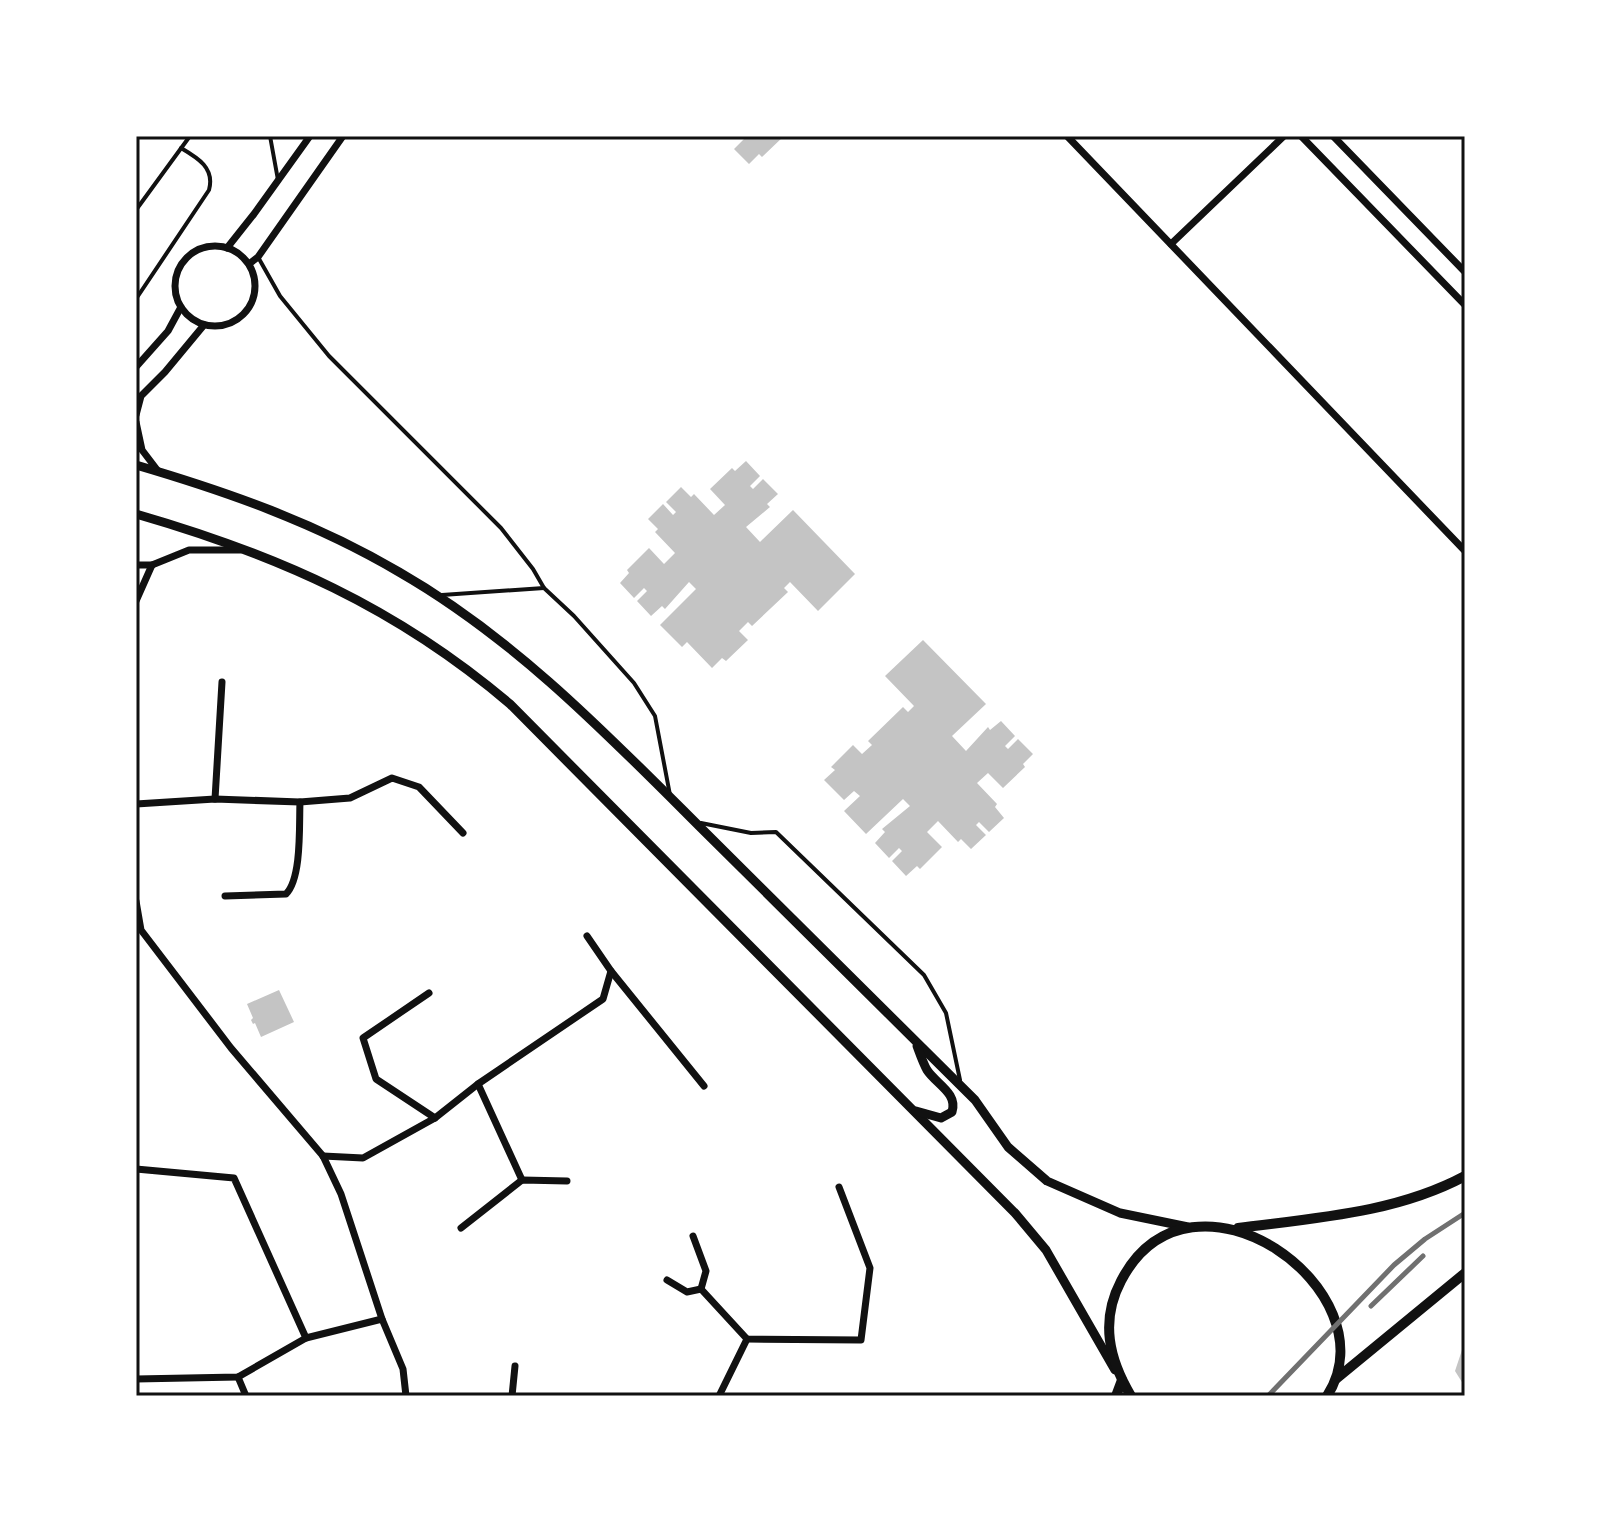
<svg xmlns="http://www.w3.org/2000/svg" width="1601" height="1532" viewBox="0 0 1601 1532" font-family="'Work Sans',sans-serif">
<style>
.building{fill:#c4c4c4}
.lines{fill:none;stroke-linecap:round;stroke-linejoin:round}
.service{stroke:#111;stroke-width:4}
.minor{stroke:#111;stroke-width:7}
.tertiary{stroke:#111;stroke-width:9}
.secondary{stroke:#111;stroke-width:10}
.rail{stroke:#707070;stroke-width:5}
.neatline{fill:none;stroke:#111;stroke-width:3}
</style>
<rect width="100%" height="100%" fill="#fff"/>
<!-- building -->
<g class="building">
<polygon points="742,136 784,136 762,157 759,154 749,164 734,149 744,139"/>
<polygon points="746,461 760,476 750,486 753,489 763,479 778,494 767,504 770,507 746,527 760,542 793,510 855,574 818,611 790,582 784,588 788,592 752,626 748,622 739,631 748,640 726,661 722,658 712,668 687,642 682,647 660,625 696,589 689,582 665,609 662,606 651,616 637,601 647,591 644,588 634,598 620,583 629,573 627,570 649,548 664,564 675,553 655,532 658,529 648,519 663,504 673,515 676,512 666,502 681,487 691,497 694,494 714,515 725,505 710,489 732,468 735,471"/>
<polygon points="923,640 986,704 952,736 966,751 988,727 990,730 1001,721 1015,736 1005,746 1008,749 1018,739 1033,754 1023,764 1025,767 1003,788 988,773 977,783 997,804 995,807 1004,818 989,832 979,822 976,825 986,835 971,849 961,839 958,842 938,821 927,832 942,847 920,869 917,866 906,876 892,861 902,851 899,848 889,858 875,843 885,832 882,829 910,806 903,799 866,834 844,811 860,796 854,791 844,800 824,780 835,770 831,767 853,745 862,754 872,745 868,741 903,707 908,712 914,706 885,676"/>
<polygon points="279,990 294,1022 261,1037 255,1023 253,1024 251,1020 253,1018 247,1004"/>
<polygon points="1465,1341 1465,1387 1455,1371"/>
</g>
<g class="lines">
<!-- service -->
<g class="service">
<polyline points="270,136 278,180"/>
<polyline points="136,210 190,136"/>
<polyline points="258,257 280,296 329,356 501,528 533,569 544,588 574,616 634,683 655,716 670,795"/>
<path d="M136 299 209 190C215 168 198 158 181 148"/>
<polyline points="442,595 544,588"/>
<polyline points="701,823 751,833 776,832 924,975 946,1013 960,1080"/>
</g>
<!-- minor -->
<g class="minor">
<polyline points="1067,136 1465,551"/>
<polyline points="1301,136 1465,305"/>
<polyline points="1333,136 1465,272"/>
<polyline points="1171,244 1284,136"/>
<circle cx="215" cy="286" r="40"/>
<polyline points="227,248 254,214 310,136"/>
<polyline points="249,264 258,257 343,136"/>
<polyline points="136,367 168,331 181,307"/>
<polyline points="136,415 141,396 165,372 204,325"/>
<polyline points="136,422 142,450 158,471"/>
<polyline points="136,565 152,565"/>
<polyline points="136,601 152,565 189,550 240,550"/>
<polyline points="215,799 222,682"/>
<polyline points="136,804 215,799 300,802 350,798 392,778 419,787 463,833"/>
<path d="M225 896 286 894C302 878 299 825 300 802"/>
<polyline points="136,901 141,930 231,1048 323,1156 341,1194 382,1319 403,1369 406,1396"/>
<polyline points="611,971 704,1086"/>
<polyline points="429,993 363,1038 376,1079 435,1118"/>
<polyline points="478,1084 522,1180"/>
<polyline points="323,1156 363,1158 435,1118 478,1084 603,999 611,971 587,936"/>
<polyline points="136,1169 234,1178 306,1338"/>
<polyline points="461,1228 522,1180 567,1181"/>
<polyline points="693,1236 706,1271 701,1289"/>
<polyline points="667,1280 687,1292 701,1289"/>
<polyline points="701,1289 747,1339 861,1340 870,1268 839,1187"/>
<polyline points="238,1377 246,1396"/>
<polyline points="136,1379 238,1377 306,1338 382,1319"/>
<polyline points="512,1396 515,1366"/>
<polyline points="719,1396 747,1339"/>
</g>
<!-- tertiary -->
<g class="tertiary">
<path d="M136 465C228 492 316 523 399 572 514 638 606 733 699 826 791 917 883 1008 975 1100L1008 1147 1047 1181 1120 1213 1188 1227"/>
<path d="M136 514C278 555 396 607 510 704L1015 1213 1046 1250 1115 1370"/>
<path d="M916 1111 941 1118 952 1112C958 1093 936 1084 927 1070 923 1063 920 1054 917 1046"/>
</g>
<!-- secondary -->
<g class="secondary">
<path d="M1238 1228C1315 1218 1396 1213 1465 1176"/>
<polyline points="1336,1379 1465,1273"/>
<polyline points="1116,1396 1122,1380"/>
<path d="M1131 1396C1109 1359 1100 1321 1121 1281 1191 1146 1394 1291 1327 1396"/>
</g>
<!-- rail -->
<g class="rail">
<polyline points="1371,1306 1423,1256"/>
<polyline points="1268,1396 1394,1265 1425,1239 1465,1213"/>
</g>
</g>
<!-- border -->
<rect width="1601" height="1532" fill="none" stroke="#ffffff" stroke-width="276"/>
<rect x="138" y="138" width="1325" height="1256" class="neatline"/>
</svg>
